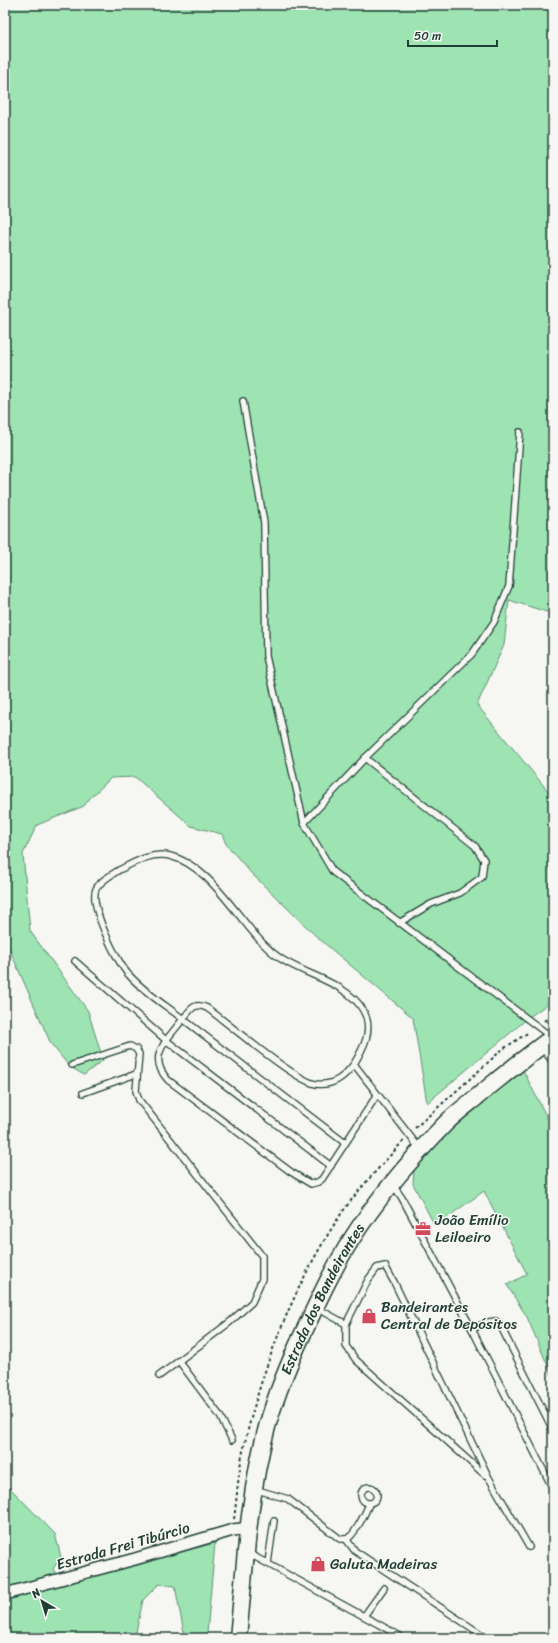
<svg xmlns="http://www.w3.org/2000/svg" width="558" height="1643" viewBox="0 0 558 1643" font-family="Sriracha,sans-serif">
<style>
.green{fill:#9de4b2;stroke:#5e9073}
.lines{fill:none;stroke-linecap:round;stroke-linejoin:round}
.service-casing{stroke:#1f3d34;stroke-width:8}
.minor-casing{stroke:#1f3d34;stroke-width:14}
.secondary-casing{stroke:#1f3d34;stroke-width:19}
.path{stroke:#1f3d34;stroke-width:2;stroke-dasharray:3 3;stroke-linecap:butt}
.service{stroke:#f6f6f2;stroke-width:5.5}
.minor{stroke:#f6f6f2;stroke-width:11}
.secondary{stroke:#f6f6f2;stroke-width:16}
.labels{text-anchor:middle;stroke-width:3;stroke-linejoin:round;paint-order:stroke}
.poi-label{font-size:15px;fill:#1f3d34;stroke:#f6f6f2;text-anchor:start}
.street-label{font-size:15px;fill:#1f3d34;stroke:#f6f6f2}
</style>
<rect width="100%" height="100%" fill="#f6f6f2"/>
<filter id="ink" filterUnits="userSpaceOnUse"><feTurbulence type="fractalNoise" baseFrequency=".025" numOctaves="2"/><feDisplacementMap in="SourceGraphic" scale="8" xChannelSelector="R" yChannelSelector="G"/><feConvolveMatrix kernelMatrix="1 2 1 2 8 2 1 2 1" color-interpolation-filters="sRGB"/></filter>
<g filter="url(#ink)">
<!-- green -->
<g class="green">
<polygon points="5,5 553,5 553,443 551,450 553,464 553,614 509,600 504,645 477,705 553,797 553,1000 528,1018 427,1103 413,1018 317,937 251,873 226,844 222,834 191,826 135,777 111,778 90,798 84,806 37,825 23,854 30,931 88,1011 103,1060 84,1075 69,1066 51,1044 5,939"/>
<polygon points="523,1070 553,1130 553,1378 527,1317 507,1285 527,1274 484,1191 435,1226 413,1184 414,1170 444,1136 468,1114"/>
<polygon points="5,1483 55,1534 61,1557 53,1569 61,1583 215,1543 207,1633 195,1638 185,1638 175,1586 159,1584 143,1600 136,1632 119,1638 5,1638"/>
</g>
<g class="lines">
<defs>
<g id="service">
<polyline points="243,401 264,523 266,656 304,823 333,872 550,1036"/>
<polyline points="365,758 475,846 484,860 482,877 460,893 431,904 399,923"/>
<polyline points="304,823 365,758 472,654 494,622 509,586 520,432"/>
<polyline points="75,961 167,1041 331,1166"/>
<polyline points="542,1048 553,1062"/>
<path d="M354 1064C344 1077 334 1086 316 1084 295 1081 228 1023 207 1008 194 1002 191 1009 183 1019 165 1005 144 992 129 975 117 963 89 905 96 889 100 881 111 875 119 870 135 862 151 852 170 856 214 866 242 930 277 956 302 975 346 981 363 1010 374 1029 364 1047 354 1064L420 1149"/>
<polyline points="72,1065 130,1046 136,1049 139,1054 136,1091 139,1100 262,1256 262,1279 252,1302 230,1322 159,1376"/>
<polyline points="83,1093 136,1074"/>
<path d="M345 1143 183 1019C167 1040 146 1056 168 1080L291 1172 311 1184 318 1182 322 1179 377 1095"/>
<polyline points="393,1185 402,1198 472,1329 553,1489"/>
<polyline points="317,1308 346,1324 368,1280 377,1268 385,1266 394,1282 489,1478 529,1547"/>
<polyline points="346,1324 346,1346 356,1360 485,1475"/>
<polyline points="472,1329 488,1322 496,1321 499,1323 553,1430"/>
<polyline points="179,1361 220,1416 232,1440"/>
<circle cx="369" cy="1495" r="8"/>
<path d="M254 1489 288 1499 340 1539C342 1539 346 1539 347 1539 354 1536 366 1512 369 1504"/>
<polyline points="346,1539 355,1551 487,1638"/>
<polyline points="248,1553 400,1636"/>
<polyline points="268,1563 274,1521"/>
<polyline points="364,1616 384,1588"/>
</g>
<polyline id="minor" points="5,1594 135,1559 233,1530 249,1528"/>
<g id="secondary">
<path id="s1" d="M238 1638C245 1568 248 1496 267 1427 277 1391 291 1358 307 1325 320 1296 334 1267 351 1240 376 1200 413 1157 445 1124 455 1114 467 1105 478 1096 502 1076 527 1056 553 1037"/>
</g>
</defs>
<!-- service casing -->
<use href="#service" class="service-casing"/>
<!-- minor casing -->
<use href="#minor" class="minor-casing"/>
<!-- secondary casing -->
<use href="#secondary" class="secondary-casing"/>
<!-- path -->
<g class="path">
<polyline points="544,1021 553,1014"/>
<polyline points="415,1128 503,1049 529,1032"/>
<path d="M234 1519C237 1498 238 1476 242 1456 260 1371 293 1286 341 1214 359 1188 383 1164 404 1140"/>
</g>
<!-- service -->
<use href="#service" class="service"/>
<!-- minor -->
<use href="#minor" class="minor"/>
<!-- secondary -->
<use href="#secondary" class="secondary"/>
</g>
</g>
<!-- icons -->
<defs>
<symbol id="office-bare" viewBox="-9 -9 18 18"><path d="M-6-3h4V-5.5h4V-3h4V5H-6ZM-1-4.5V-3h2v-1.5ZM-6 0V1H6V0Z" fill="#d1495b" stroke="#f6f6f2" stroke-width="2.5" paint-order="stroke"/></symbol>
<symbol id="shop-bare" viewBox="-9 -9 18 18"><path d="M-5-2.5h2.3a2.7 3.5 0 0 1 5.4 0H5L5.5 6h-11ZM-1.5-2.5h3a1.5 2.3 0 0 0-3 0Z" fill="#d1495b" stroke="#f6f6f2" stroke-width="2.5" paint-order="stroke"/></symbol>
</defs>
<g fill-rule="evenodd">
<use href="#office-bare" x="412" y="1218" width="22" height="22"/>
<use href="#shop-bare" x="358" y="1305" width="22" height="22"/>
<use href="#shop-bare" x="307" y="1553" width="22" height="22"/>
</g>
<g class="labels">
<!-- poi labels -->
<g class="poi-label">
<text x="435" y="1225">João Emílio<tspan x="435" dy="17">Leiloeiro</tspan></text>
<text x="381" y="1312">Bandeirantes<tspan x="381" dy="17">Central de Depósitos</tspan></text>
<text x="330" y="1569">Galuta Madeiras</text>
</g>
<!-- street labels -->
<g class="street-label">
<text dy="5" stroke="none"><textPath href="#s1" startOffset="353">Estrada dos Bandeirantes</textPath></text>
<text transform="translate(123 1546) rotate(-16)" y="5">Estrada Frei Tibúrcio</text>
</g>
</g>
<!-- margin -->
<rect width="558" height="1643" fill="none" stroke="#f6f6f2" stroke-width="20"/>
<rect x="10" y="10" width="538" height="1623" fill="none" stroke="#1f3d34" stroke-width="1.5" filter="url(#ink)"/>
<!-- north arrow -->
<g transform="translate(42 1601) rotate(322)" stroke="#f6f6f2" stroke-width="3" paint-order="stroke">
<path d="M0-3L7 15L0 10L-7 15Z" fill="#1f3d34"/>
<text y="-6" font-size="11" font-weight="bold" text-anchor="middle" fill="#1f3d34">N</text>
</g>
<!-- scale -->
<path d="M408 40v6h89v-6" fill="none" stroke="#1f3d34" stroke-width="2"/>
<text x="414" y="40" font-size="12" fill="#1f3d34" stroke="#f6f6f2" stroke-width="3" paint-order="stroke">50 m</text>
</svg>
